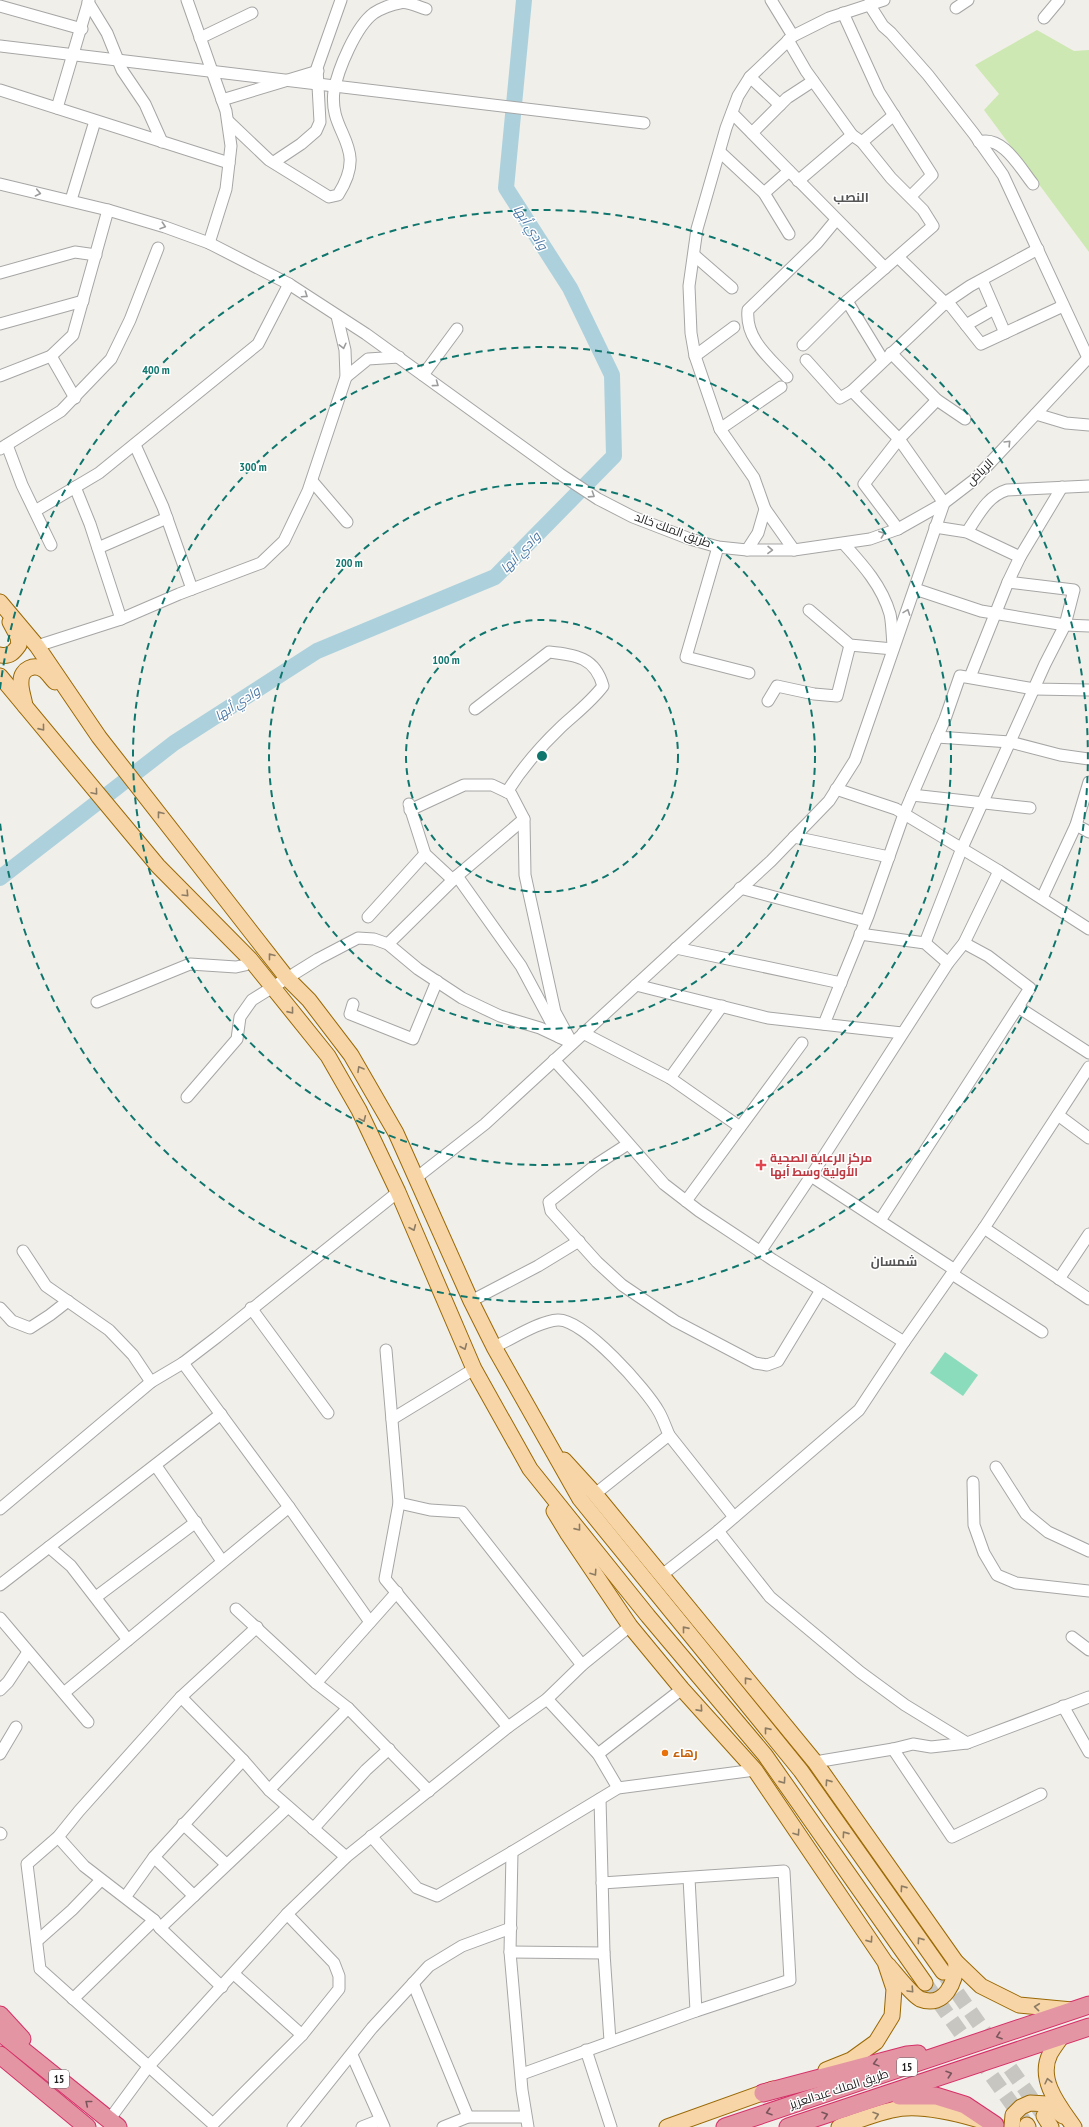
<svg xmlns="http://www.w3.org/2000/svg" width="1089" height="2127" viewBox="0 0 1089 2127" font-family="'PT Sans Narrow',Cairo,sans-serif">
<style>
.grass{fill:#cde8b2}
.pitch{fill:#8bdcbd}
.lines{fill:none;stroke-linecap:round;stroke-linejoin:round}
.river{stroke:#acd1dd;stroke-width:16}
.major-tunnel{stroke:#c8c6c1;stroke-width:15;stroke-dasharray:15 8;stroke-linecap:butt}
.minor-casing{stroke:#a6a6a6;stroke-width:13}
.major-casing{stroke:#996906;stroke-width:17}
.highway-casing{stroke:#d53068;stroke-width:19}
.minor{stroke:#fff;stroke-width:11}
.major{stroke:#f8d5a7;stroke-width:15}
.highway{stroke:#e495a3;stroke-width:17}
.oneway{stroke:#9c9c9c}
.oneway2{stroke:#8d7c64}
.oneway3{stroke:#79565c}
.ring{fill:none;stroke:#0f766e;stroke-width:2;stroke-dasharray:7 5}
.health-dot{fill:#e0444e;stroke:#fff;stroke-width:1.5}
.food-dot{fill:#e8710a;stroke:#fff;stroke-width:1.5}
.labels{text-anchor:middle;stroke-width:3;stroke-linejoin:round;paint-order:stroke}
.shield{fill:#fff;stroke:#646464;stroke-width:1}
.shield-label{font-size:11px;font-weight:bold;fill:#222}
.street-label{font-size:12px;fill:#222;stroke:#fff}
.health-label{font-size:12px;font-weight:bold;fill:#be3a42;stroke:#fff;text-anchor:start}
.food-label{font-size:12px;font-weight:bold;fill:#c56008;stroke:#fff;text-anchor:start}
.neighbourhood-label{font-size:13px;font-weight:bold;fill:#555;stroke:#fff}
.water-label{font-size:13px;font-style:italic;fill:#4e7aa7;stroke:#fff}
.centre{fill:#0f766e;stroke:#fff;stroke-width:2}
.ring-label{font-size:12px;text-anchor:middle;font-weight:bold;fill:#0f766e;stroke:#fff;stroke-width:3;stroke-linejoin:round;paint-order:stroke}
</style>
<rect width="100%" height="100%" fill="#f1efe9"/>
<!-- grass -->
<polygon class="grass" points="1037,30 1074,51 1089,50 1089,252 984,110 999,94 975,65"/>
<!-- pitch -->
<polygon class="pitch" points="945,1352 978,1375 963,1396 930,1373"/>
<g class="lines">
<!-- river -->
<polyline class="river" points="0,878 174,743 317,651 495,577 614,456 612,375 570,288 506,188 524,0"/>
<!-- major-tunnel -->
<g class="major-tunnel">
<polyline points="944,1974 1041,2112"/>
<polyline points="925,1983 1027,2125"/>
</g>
<defs>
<g id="minor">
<polyline points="187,0 226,111 231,146 226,189 209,243"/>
<polyline points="771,0 793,36"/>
<polyline points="88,2 107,33 122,70 145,104 162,142"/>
<polyline points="869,4 883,26 891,33 928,75 974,134 1003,175 1088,358"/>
<polyline points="0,6 82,29"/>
<polyline points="956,8 968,0"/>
<polyline points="843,13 879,92 932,175 911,196"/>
<polyline points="1044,18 1059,0"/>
<polyline points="200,38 252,13"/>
<polyline points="788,40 806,71 852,135 862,142 891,178 923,210 933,226 847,301 803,345"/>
<polyline points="0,46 644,123"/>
<polyline points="750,77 780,105"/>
<polyline points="0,90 229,163"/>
<polyline points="222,100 318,71"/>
<polyline points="57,108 89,0"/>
<polyline points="732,113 885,268"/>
<path d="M228 121 269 160 329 197 338 195C370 145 328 135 334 91 338 69 356 26 374 13 380 9 392 4 400 3 407 1 419 7 426 9"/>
<polyline points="752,133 787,98 813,81"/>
<polyline points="862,142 894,115"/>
<path d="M979 142C1003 135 1020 168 1033 184"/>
<polyline points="720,152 764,193 789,234"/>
<polyline points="274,162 301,144 316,131 320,122 317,68 341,0"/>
<polyline points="798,181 852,135"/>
<polyline points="0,184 108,210 165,227 209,243 289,284 366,334 560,474 598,499 633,517 690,539 718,547 747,550 794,550 870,539 898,529 944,503 974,480 1089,357"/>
<polyline points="764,193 789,171"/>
<polyline points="71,200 95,121"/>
<polyline points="694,255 732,288"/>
<polyline points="899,258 945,303 970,286 1038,249"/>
<polyline points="0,273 75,252 96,255"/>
<polyline points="982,280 1005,333"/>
<polyline points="847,301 883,360"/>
<polyline points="0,324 83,301"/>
<polyline points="966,325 994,309"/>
<polyline points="891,353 937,400 965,419"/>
<polyline points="51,356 75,398"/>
<polyline points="695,356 734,327"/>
<polyline points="423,375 457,329"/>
<polyline points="0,376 51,356 73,335 108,210"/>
<polyline points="346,377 368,359 399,357"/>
<path d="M787 377C769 357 745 339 748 310L817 243 836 220"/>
<polyline points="852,391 945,303 951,306 981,344 1063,306"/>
<polyline points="1036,414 1066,423 1089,425"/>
<polyline points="720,429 781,387"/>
<polyline points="7,445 22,485 51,545"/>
<polyline points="135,445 163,507 192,589"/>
<polyline points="0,449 61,411 111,359 130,320 158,248"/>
<polyline points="312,481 347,522"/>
<polyline points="75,487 90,524 121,619"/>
<polyline points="765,509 754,478 720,429 695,356 691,333 689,286 697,229 726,128 738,96 750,77 793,36 829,18 884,0"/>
<polyline points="35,511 99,473 258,344 289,284"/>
<polyline points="935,527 967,532 1020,557"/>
<polyline points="898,529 864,484 899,439 937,400"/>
<path d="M967 532C978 516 987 496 1007 490L1089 486"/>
<path d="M844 544C863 565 882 586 890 614 892 623 892 635 893 645"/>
<polyline points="718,547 686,657 749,673"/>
<polyline points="98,548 167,518"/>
<polyline points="747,550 758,533 765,509 794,550"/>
<polyline points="915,589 981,611 1065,625 1089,626"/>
<polyline points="809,610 850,645 893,649"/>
<polyline points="37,646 121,619 179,594 261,563 284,541 308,491 346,377 345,350 337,316"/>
<polyline points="970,677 1008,582 1020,557 1062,487"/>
<polyline points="768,701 777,686 814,694 837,696 850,645"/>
<path d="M475 709 549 652C576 655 595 657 603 686 591 702 575 714 561 727 540 747 522 768 507 792"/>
<polyline points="937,737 1010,742 1060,755 1089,759"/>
<polyline points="836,789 896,809 999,871 1089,929"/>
<polyline points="912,795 1030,808"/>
<polyline points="409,804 425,854 453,880"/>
<polyline points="410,810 464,785 492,785 511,794 524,819 525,875 555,1012 572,1043"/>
<polyline points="1076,825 1089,832"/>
<polyline points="794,837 889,857"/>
<polyline points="457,876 521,966 559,1037"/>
<polyline points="740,888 865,921"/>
<polyline points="1042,898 1076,825 1089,782"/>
<polyline points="368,917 425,854"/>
<polyline points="860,934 925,943 948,963"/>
<polyline points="925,943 962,848 1045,664 1065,625 1074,590 1008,582"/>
<polyline points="388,944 457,876 524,819"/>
<polyline points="676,948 841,983"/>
<polyline points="636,985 768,1018 902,1033"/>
<polyline points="97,1002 190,964 236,967 245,965 250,959"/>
<polyline points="353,1004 350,1014 413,1039 437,981"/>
<polyline points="1018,1007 1089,1053"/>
<polyline points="824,1024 868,916 904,814 945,719 960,676 1034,689 1089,690"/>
<polyline points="583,1033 670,1078 740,1127"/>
<polyline points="554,1060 586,1095 664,1184 699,1211 773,1260 904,1342"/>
<polyline points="670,1078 722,1006"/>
<polyline points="187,1097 237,1039 240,1017 252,1000 318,959 358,938 374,939 388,944 418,969 462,998 500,1016 540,1028 572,1043"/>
<polyline points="1058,1115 1089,1138"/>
<polyline points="628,1144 597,1164 549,1202 551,1211 597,1262 622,1285 675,1321 755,1363 767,1365 778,1361 821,1290"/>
<polyline points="811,1176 955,1270"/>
<polyline points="416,1178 485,1124 771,861 829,801 855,760 944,503 899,439 852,391 840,398 806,360"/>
<polyline points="686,1201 802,1043"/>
<polyline points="881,1219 1030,988 988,956 964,943"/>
<polyline points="984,1228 1089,1299"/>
<polyline points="23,1251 46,1286 109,1330 133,1355 151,1382"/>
<polyline points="760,1252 811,1176 948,963 964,943 999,871"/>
<polyline points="952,1274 1042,1332"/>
<polyline points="1059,1279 1089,1234"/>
<polyline points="471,1301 538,1266 579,1241"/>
<polyline points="0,1308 12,1321 30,1328 50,1315 68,1301"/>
<polyline points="251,1308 328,1413"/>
<path d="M494 1347C512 1339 539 1321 558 1320 584 1319 647 1390 659 1412 663 1419 666 1428 669 1435L595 1494"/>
<polyline points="386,1350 399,1503 385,1579 508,1727"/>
<polyline points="183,1363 289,1507 370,1622"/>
<polyline points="392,1419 474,1369"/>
<polyline points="669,1435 734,1517"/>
<polyline points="156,1466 222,1561"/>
<polyline points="996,1467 1026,1514 1048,1532 1089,1551"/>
<polyline points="973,1482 974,1525 984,1553 997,1575 1016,1583 1089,1591"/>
<polyline points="399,1503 430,1510 462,1512 582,1665"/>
<polyline points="0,1509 151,1382 183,1363 217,1337 398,1192"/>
<polyline points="718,1531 770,1597 860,1672 905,1705 967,1743"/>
<polyline points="49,1547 71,1566 128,1640"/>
<polyline points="662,1575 718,1531 859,1410 904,1342 984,1228 1089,1067"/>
<polyline points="0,1585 221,1414"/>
<polyline points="96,1597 196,1522"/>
<polyline points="236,1609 316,1683 348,1708 429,1791"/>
<polyline points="0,1618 88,1722"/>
<polyline points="257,1627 181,1697 79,1811 58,1837 27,1864 40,1969 213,2124 302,2035 339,1989 339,1976 334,1963 287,1914"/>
<polyline points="1072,1637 1089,1650"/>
<polyline points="316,1683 397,1592"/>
<polyline points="0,1690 8,1682 28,1652"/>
<polyline points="65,1692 289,1507"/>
<polyline points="181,1697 243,1760 269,1790 346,1857"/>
<polyline points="547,1699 598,1754 618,1788"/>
<polyline points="1063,1706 1089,1752"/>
<polyline points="893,1749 952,1837 1041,1794"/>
<polyline points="0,1754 16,1727"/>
<polyline points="598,1754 682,1689"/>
<polyline points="815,1762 893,1749 913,1744 931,1747 967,1743 1089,1697"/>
<polyline points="269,1790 348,1708"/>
<polyline points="600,1799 604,1953 610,2041"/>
<polyline points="183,1824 226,1864"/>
<polyline points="313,1829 366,1770 389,1749"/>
<polyline points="0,1833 1,1834"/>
<polyline points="371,1836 417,1888 437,1896 512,1852 618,1788 755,1770"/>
<polyline points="58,1837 84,1866 154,1920 160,1928 222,1987"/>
<polyline points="512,1852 510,1952 522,2090 528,2127"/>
<polyline points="154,1857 194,1896"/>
<polyline points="689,1878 696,2011"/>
<polyline points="126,1896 154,1857 243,1760"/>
<polyline points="160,1928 288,1807"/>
<polyline points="37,1941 72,1910 101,1880"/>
<polyline points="510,1952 604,1953"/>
<polyline points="234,1974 302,2035"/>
<polyline points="413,1983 468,2117"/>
<polyline points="73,1999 154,1920"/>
<polyline points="586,2050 611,2127"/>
<polyline points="352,2055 384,2127"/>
<polyline points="522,2074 696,2011 790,1980 784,1871 602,1883"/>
<polyline points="109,2120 148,2067 287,1914 346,1857 508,1727 547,1699 582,1665 630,1626"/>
<polyline points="293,2127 372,2028 429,1966 462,1946 511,1928"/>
<polyline points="362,2127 380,2120"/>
<polyline points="443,2127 468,2117 525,2117"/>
</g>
<g id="major">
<polyline points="0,602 37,646 99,737 287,978 309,1000 351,1055 396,1133 471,1301 494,1347 580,1499 801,1771 943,1972"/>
<path d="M0 655C10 657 14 652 19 645L18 637 10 622"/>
<polyline points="0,676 158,866 250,959 328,1056 359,1110 398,1192 474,1369 530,1469 648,1616 765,1755 925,1983"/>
<path d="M25 706C24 698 20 689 21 681 21 669 34 663 44 670 48 673 51 678 55 682"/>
<polyline points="564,1460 595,1494 815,1762 956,1962 981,1986 1019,2005 1072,2010"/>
<polyline points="554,1511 568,1534 630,1626 682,1689 755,1770 885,1962 894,1989 892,2016 876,2042 851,2060 826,2070"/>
<path d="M888 1965C895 1973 912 1995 920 1999 945 2009 956 1981 956 1962"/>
<path d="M1062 2036C1058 2042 1053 2048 1050 2054 1037 2080 1060 2107 1074 2127"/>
<polyline points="1044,2116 1051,2127"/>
<polyline points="1027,2125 1028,2127"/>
<polyline points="667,2127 773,2089"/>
<path d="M839 2127C857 2121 874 2114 892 2110 919 2103 960 2114 986 2122"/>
<polyline points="1012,2127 1013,2115 1021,2107 1030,2103 1047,2104 1063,2116"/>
</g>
<g id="highway">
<polyline points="0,2015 22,2039"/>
<polyline points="0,2032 118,2127"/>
<polyline points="0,2055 87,2127"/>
<polyline points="763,2093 907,2055 918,2054"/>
<polyline points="899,2096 936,2096 965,2105 995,2125"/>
<polyline points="725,2127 1089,2005"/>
<polyline points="788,2127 1089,2027"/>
</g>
</defs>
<!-- minor casing -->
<use href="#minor" class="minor-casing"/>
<!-- major casing -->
<use href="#major" class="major-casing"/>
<!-- highway casing -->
<use href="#highway" class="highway-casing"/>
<!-- minor -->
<use href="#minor" class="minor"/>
<!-- major -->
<use href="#major" class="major"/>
<!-- highway -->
<use href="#highway" class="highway"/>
</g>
<!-- one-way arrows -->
<defs><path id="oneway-chevron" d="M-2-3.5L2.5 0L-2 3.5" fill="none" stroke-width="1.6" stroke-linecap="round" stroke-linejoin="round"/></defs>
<g class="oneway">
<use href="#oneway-chevron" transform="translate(38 193) rotate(12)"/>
<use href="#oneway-chevron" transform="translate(163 226) rotate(18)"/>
<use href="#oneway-chevron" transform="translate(305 295) rotate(34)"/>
<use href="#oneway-chevron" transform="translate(343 346) rotate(76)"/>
<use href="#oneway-chevron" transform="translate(436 384) rotate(36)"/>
<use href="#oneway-chevron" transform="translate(1008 443) rotate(-46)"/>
<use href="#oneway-chevron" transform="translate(592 495) rotate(33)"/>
<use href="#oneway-chevron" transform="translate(882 534) rotate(-20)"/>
<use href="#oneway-chevron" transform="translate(770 550) rotate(1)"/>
<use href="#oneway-chevron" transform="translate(907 612) rotate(-70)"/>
</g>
<g class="oneway2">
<use href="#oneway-chevron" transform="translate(42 728) rotate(51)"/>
<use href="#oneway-chevron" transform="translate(95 792) rotate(50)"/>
<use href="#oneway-chevron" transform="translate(160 814) rotate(-128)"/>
<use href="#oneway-chevron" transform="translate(186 894) rotate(46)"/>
<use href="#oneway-chevron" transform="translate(271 956) rotate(-128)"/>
<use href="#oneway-chevron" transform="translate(291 1011) rotate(51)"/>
<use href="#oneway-chevron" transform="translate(360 1069) rotate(-120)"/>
<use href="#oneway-chevron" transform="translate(363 1119) rotate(66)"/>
<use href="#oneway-chevron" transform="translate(413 1228) rotate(67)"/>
<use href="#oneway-chevron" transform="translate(464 1347) rotate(67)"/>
<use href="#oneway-chevron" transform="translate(578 1528) rotate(51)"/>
<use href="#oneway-chevron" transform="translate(594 1573) rotate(56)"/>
<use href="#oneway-chevron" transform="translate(685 1629) rotate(-129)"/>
<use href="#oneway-chevron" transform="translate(747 1680) rotate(-129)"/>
<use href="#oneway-chevron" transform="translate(700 1709) rotate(48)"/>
<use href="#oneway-chevron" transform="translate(767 1730) rotate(-129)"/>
<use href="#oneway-chevron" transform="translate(783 1781) rotate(55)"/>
<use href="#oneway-chevron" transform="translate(828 1782) rotate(-125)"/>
<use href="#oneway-chevron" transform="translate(797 1833) rotate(56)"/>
<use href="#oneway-chevron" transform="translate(845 1834) rotate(-125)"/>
<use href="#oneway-chevron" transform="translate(903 1888) rotate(-125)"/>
<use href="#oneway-chevron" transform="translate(870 1940) rotate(55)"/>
<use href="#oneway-chevron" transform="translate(920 1940) rotate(-125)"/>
<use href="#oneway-chevron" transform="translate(911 1990) rotate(47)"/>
<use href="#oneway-chevron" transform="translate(1037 2007) rotate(-174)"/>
<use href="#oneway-chevron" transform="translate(1048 2081) rotate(-103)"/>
<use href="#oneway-chevron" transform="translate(876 2115) rotate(-18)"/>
</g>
<g class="oneway3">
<use href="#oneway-chevron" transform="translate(999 2036) rotate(161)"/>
<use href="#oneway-chevron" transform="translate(876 2063) rotate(165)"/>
<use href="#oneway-chevron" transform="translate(949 2074) rotate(-18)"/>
<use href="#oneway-chevron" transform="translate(88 2103) rotate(-141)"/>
<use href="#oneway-chevron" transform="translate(769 2112) rotate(162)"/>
<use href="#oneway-chevron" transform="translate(825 2115) rotate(-18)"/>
</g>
<!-- distance rings -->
<g class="ring">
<circle cx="542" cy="756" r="136"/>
<circle cx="542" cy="756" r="273"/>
<circle cx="542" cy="756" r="409"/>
<path d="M0 689A546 546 0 1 1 0 823"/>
</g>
<!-- markers -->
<path class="health-dot" d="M759 1159h4v4h4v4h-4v4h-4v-4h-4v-4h4z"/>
<circle class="food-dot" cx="665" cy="1753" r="4"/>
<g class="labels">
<!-- shield labels -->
<g class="shield">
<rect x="897" y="2058" width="20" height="18" rx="3"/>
<rect x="49" y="2070" width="20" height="18" rx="3"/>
</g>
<g class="shield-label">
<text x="907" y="2071">15</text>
<text x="59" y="2083">15</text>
</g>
<!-- street labels -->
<g class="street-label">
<text transform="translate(980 472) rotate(-44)" y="4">الرياض</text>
<text transform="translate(673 530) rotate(20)" y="4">طريق الملك خالد</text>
<text transform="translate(839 2089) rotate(-18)" y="4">طريق الملك عبدالعزيز</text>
</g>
<!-- health labels -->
<g class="health-label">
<text x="770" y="1162">مركز الرعاية الصحية<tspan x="770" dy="14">الأولية وسط أبها</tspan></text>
</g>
<!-- food labels -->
<g class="food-label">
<text x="673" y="1757">رهاء</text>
</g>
<!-- neighbourhood labels -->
<g class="neighbourhood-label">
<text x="851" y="202">النصب</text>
<text x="894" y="1266">شمسان</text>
</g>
<!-- water labels -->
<g class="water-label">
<text transform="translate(531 227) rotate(57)" y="5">وادي أبها</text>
<text transform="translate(520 552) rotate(-46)" y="5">وادي أبها</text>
<text transform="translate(237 703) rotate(-33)" y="5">وادي أبها</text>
</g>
</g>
<circle cx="542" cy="756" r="6" class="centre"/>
<g class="ring-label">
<text x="156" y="374">400 m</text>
<text x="253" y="471">300 m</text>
<text x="349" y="567">200 m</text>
<text x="446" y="664">100 m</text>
</g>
</svg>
